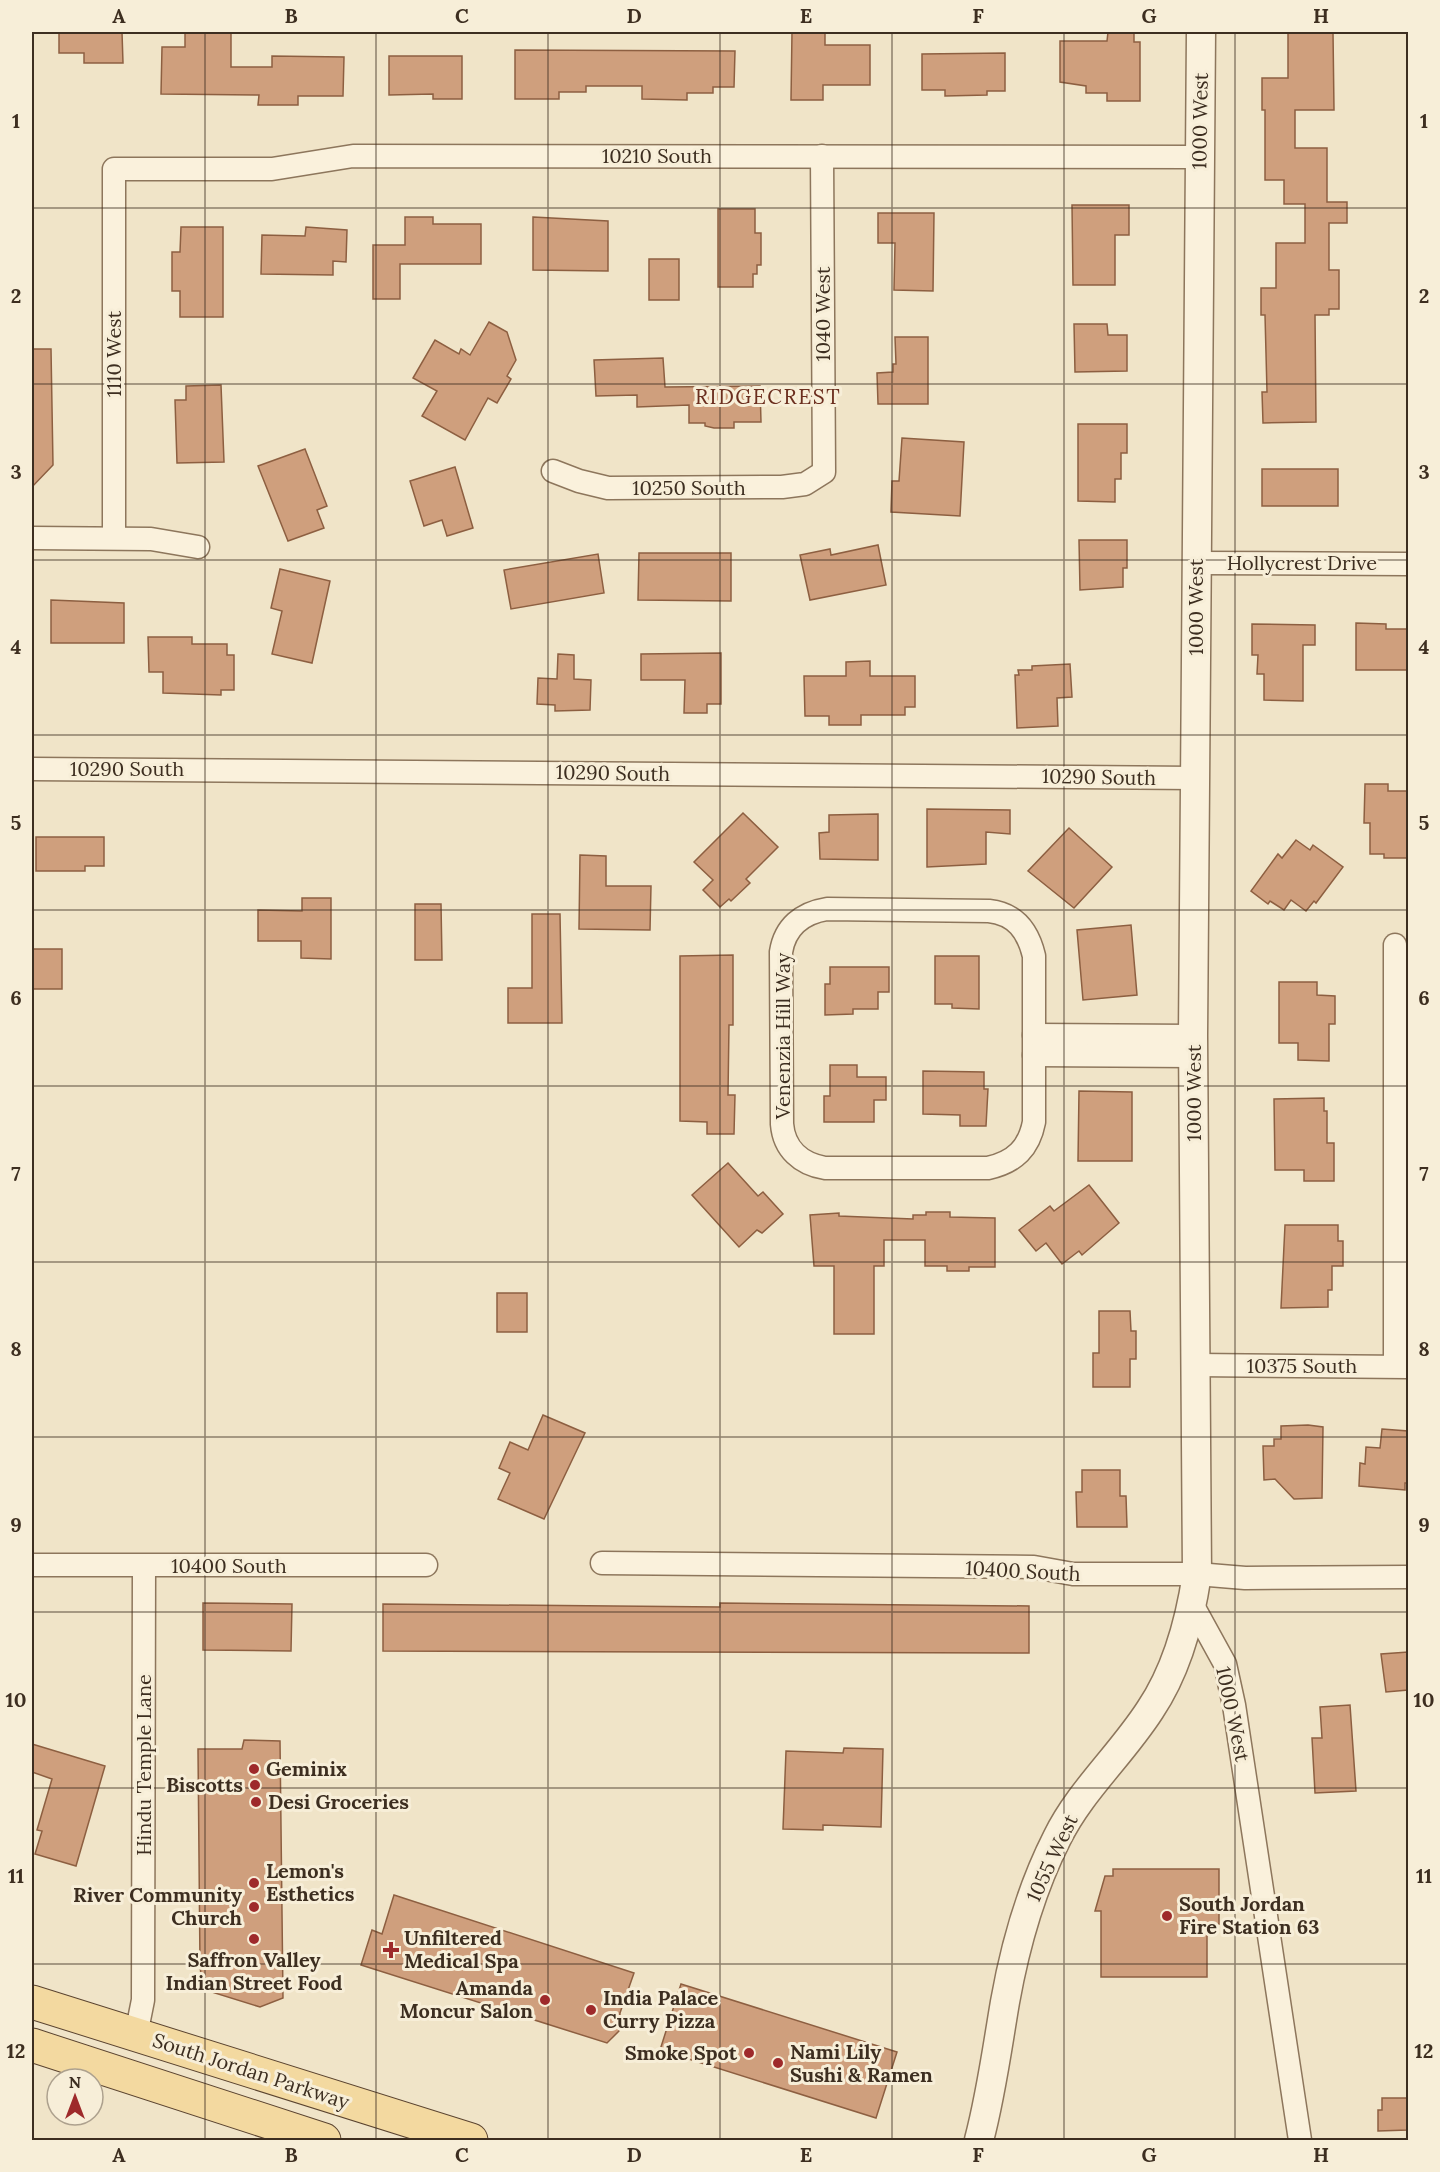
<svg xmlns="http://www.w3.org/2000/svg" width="1440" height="2172" viewBox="0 0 1440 2172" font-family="Lora,serif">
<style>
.building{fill:#cf9f7d;stroke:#8d5f41;stroke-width:1.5}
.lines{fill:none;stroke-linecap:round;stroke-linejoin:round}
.minor-casing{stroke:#8d765c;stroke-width:25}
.tertiary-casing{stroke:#8d765c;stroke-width:31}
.primary-casing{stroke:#5b4430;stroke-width:35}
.minor{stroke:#faf1dc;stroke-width:22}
.tertiary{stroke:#faf1dc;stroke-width:28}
.primary{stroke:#f3d9a0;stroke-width:33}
.grid{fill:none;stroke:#3d2e20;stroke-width:1.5;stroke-opacity:0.55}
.poi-dot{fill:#9e2a2b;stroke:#f7eed8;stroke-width:2}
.labels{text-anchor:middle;stroke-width:6;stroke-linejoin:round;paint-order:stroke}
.street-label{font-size:20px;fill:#3d2e20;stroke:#f7eed8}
.poi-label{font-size:20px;font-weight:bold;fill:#3d2e20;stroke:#f7eed8;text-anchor:start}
.neighbourhood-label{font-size:21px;letter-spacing:1.5px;fill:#6b2e1e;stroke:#f7eed8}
.neatline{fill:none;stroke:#3d2e20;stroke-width:2}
.grid-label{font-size:20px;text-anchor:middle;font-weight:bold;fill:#3d2e20}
</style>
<rect width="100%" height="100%" fill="#f0e4c8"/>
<!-- building -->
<g class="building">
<polygon points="59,32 122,32 123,63 84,63 84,53 59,53"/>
<polygon points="185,32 231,32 231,67 272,67 272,56 344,57 343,96 298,96 298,105 258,105 259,95 161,94 162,47 185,47"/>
<polygon points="792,32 825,32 825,45 870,45 870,85 823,85 823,100 791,100"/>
<polygon points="1108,32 1134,32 1134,42 1140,42 1140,101 1107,101 1107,93 1086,93 1086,86 1060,82 1060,41 1107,41"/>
<polygon points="1288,32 1333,32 1334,110 1295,110 1295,148 1327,148 1327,202 1347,202 1347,223 1329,223 1329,270 1339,270 1339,309 1329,309 1329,315 1315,315 1316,422 1263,423 1262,392 1267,392 1265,315 1261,315 1261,288 1276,288 1276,243 1305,243 1305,204 1284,204 1284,180 1265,180 1265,110 1262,110 1262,78 1288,78"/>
<polygon points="515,50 735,51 734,87 713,87 713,93 687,93 687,100 642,99 642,86 586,86 586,92 559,92 559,99 515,99"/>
<polygon points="1005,53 1005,91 987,91 987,95 945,96 945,90 922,90 922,54"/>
<polygon points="389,56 462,56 462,99 433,99 433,94 389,95"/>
<polygon points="1072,205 1129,205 1129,235 1115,235 1115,285 1073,285"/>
<polygon points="718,209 755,209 755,233 761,233 761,265 757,265 757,274 753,274 753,287 718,287"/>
<polygon points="878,213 934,213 933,291 894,290 895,243 878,243"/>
<polygon points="405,217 433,217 433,224 481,224 481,264 400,264 400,299 373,299 373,245 405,245"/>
<polygon points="533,217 608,221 608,271 533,270"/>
<polygon points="181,227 223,227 223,317 180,317 180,291 172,291 172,252 180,252"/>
<polygon points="306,227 347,230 346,262 333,261 333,275 261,274 262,235 305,236"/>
<rect x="649" y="259" width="30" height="41"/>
<polygon points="489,322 507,332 516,360 507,376 511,379 497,403 488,398 465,440 422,416 437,391 413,378 435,340 459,354 461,349 470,355"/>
<polygon points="1074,324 1107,324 1108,335 1127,335 1127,371 1075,372"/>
<polygon points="895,337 928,337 928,404 878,404 877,373 893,372 893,364 896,364"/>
<polygon points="32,349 51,349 53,465 32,487"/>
<polygon points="663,358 665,387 760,386 761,422 734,422 734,428 714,428 705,426 705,423 689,423 689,405 637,407 637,395 596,396 594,360"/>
<polygon points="221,385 224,462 177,463 175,400 186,400 186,386"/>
<polygon points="1078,424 1127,424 1127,453 1121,453 1121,479 1115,479 1115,502 1078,501"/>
<polygon points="902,438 964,442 960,516 891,512 892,481 899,481"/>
<polygon points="305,449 327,506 317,510 324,528 288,541 258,466"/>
<polygon points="455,467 473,528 447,536 442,520 424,526 410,481"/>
<rect x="1262" y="469" width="76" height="37"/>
<polygon points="1079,540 1127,540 1127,568 1123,568 1123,587 1080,590"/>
<polygon points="878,545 886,585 810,600 800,555 830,549 831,555"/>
<polygon points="639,553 731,553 731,601 638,600"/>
<polygon points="598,554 604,593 511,609 504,570"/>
<polygon points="280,569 330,581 312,663 272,654 282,611 271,608"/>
<polygon points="51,600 124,603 124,643 51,643"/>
<polygon points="1356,623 1386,624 1386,629 1408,629 1408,670 1356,670"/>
<polygon points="1252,624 1315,625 1315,645 1303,645 1303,701 1264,700 1264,674 1257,674 1258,655 1252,655"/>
<polygon points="148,637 192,637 192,644 227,644 227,655 234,655 234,690 221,690 221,695 163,693 163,672 149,672"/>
<polygon points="721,653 721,704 707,704 707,713 684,713 685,680 641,680 641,654"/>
<polygon points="558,654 574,655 574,679 591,680 590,710 555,711 555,705 537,704 538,678 557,679"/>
<polygon points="870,661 870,676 915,676 915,707 905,707 905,715 861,715 861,725 829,725 829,716 805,716 804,676 846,676 846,662"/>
<polygon points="1070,664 1072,697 1057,698 1058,726 1017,728 1015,675 1019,675 1018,670 1032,670 1032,666"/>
<polygon points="1365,784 1388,784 1388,791 1408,791 1408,858 1384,858 1384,854 1370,854 1370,823 1364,823"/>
<polygon points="927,809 1010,810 1010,834 986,832 986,864 927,867"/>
<polygon points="743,813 778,847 746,879 750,883 731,901 729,899 720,907 703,890 713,880 694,862"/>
<polygon points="878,814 878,860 820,859 819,833 829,832 829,815"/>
<polygon points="1069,828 1112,867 1074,908 1028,871"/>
<polygon points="36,837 104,837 104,866 85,866 85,871 36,871"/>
<polygon points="1296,840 1310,850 1313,845 1343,867 1316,903 1314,901 1306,911 1291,900 1284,910 1270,901 1268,904 1251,891 1278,854 1282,858"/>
<polygon points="580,855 606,856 606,886 651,886 650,930 579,929"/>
<polygon points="302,898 331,898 331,959 301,958 301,941 258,941 258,910 302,911"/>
<polygon points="415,904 441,904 442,960 415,960"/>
<polygon points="532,914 560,914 562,1023 508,1023 508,988 532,988"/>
<polygon points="1131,925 1137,995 1083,1000 1077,930"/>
<rect x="32" y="949" width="30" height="40"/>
<polygon points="733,955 733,1025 729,1025 728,1095 735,1095 734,1134 707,1134 707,1122 680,1121 680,956"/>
<polygon points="935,956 979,956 979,1009 952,1008 952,1004 935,1004"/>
<polygon points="830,967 889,967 889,992 878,992 878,1009 853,1009 853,1014 825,1015 825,984 830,984"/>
<polygon points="1279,982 1317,982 1317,995 1335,996 1335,1024 1329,1024 1329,1061 1298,1060 1298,1043 1279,1043"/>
<polygon points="830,1065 857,1065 857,1077 886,1077 886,1100 874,1100 874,1122 824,1122 824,1096 830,1096"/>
<polygon points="923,1071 984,1072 984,1089 988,1089 986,1126 960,1126 960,1115 923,1114"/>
<polygon points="1079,1091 1132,1092 1132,1161 1078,1161"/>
<polygon points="1324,1098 1324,1111 1327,1111 1327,1143 1334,1143 1334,1181 1304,1181 1304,1170 1275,1170 1274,1099"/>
<polygon points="728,1163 758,1196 763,1192 783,1214 762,1233 757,1230 739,1247 692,1195"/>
<polygon points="1089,1185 1119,1223 1082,1255 1079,1251 1062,1264 1046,1243 1036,1251 1019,1230 1050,1206 1054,1211"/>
<polygon points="926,1212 950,1212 950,1217 995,1218 995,1267 969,1267 969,1271 947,1271 947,1266 925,1266 925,1240 884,1240 884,1266 874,1266 874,1334 834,1334 834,1266 814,1266 810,1215 839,1213 839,1216 913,1219 913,1215 926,1215"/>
<polygon points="1285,1225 1338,1225 1338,1241 1343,1241 1343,1266 1332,1266 1332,1290 1328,1290 1328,1307 1281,1308"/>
<rect x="497" y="1293" width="30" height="39"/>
<polygon points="1099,1311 1130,1311 1131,1331 1136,1331 1136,1359 1130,1359 1130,1387 1093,1387 1093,1353 1099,1353"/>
<polygon points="543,1415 585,1433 544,1519 498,1499 510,1473 499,1468 510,1442 528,1450"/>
<polygon points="1308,1425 1323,1427 1322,1498 1294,1499 1275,1479 1264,1480 1263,1446 1274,1446 1274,1439 1281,1439 1281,1426"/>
<polygon points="1382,1429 1408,1431 1408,1483 1405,1483 1405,1490 1359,1486 1360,1463 1365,1464 1366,1447 1380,1448"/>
<polygon points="1082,1470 1120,1470 1120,1496 1126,1496 1127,1527 1077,1527 1076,1492 1082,1492"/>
<polygon points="203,1603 292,1604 291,1651 203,1650"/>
<polygon points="720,1603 1029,1606 1029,1653 383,1651 383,1604 720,1607"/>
<polygon points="1408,1652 1408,1690 1386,1692 1381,1654"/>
<polygon points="1350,1705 1356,1791 1315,1793 1312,1738 1322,1738 1320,1707"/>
<polygon points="244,1740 280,1741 283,1998 260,2007 202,1989 200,1964 198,1749 242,1749"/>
<polygon points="32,1744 105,1766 76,1866 35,1854 42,1831 37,1830 52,1779 32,1772"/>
<polygon points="844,1748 883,1749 881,1827 823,1825 823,1830 783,1829 786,1751 843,1753"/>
<polygon points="1113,1869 1219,1869 1219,1924 1207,1924 1207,1977 1101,1977 1101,1911 1095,1911 1105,1876 1113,1876"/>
<polygon points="394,1895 634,1973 620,2013 619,2031 607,2043 361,1965 372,1930 382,1934"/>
<polygon points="681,1984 897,2052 876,2118 660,2050"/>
<polygon points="1382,2098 1408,2098 1408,2130 1378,2131 1378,2110 1382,2110"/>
</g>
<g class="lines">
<defs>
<g id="minor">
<polyline points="553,471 579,481 608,488 782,487 805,484 824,472 822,156"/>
<polyline points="32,538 151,539 198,547"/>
<polyline points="114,538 114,169 272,169 353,156 1200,157"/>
<polyline points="1196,563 1408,564"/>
<polyline points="32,769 1195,778"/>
<path d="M827 909 989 911C1016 914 1028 931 1034 956V1122C1029 1148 1015 1162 988 1168H825C801 1164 784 1149 782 1124L781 952C785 927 802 913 827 909Z"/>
<polyline points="1034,1035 1193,1036"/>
<polyline points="1034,1055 1193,1056"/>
<polyline points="1196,1365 1408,1367"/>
<polyline points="1395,1366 1395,945"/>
<polyline points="602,1563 1034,1567 1073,1574 1197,1574 1245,1578 1408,1577"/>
<polyline points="32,1565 426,1565"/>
<polyline points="1192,1604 1225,1664 1234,1705 1300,2140"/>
<polyline points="136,2035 143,2000 144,1567"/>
</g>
<path id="tertiary" d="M979 2140C991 2095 997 2049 1005 2002 1015 1946 1031 1889 1057 1838 1080 1791 1121 1755 1150 1710 1177 1670 1190 1621 1197 1574L1193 1036 1201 32"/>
<g id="primary">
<polyline points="32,2002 471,2140"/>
<polyline points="32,2045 324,2140"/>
</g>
</defs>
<!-- minor casing -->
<use href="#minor" class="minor-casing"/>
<!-- tertiary casing -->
<use href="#tertiary" class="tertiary-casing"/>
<!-- primary casing -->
<use href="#primary" class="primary-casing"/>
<!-- minor -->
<use href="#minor" class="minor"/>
<!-- tertiary -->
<use href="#tertiary" class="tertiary"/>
<!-- primary -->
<use href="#primary" class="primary"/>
</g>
<!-- grid -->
<path class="grid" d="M205 32V2140M376 32V2140M548 32V2140M720 32V2140M892 32V2140M1064 32V2140M1235 32V2140M32 208H1408M32 384H1408M32 560H1408M32 735H1408M32 910H1408M32 1086H1408M32 1262H1408M32 1437H1408M32 1612H1408M32 1788H1408M32 1964H1408"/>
<!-- markers -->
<g class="poi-dot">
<circle cx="254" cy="1769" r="6"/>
<circle cx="255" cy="1785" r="6"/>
<circle cx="256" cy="1802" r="6"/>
<circle cx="254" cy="1883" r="6"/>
<circle cx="254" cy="1907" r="6"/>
<circle cx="1167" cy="1916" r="6"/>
<circle cx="254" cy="1939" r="6"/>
<path d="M388 1941h6v6h6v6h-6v6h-6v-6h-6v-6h6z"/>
<circle cx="545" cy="2000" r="6"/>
<circle cx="591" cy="2010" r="6"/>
<circle cx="749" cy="2053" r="6"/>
<circle cx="778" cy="2063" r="6"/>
</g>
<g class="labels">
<!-- street labels -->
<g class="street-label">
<text transform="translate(1200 121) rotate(-89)" y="7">1000 West</text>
<text x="657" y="163">10210 South</text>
<text transform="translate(823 314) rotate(-90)" y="7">1040 West</text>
<text transform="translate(114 354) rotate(-90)" y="7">1110 West</text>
<text x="689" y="495">10250 South</text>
<text x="1302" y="570">Hollycrest Drive</text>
<text transform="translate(1196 607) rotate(-90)" y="7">1000 West</text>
<text x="127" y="776">10290 South</text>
<text transform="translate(613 773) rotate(1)" y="7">10290 South</text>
<text transform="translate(1099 777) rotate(1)" y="7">10290 South</text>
<text transform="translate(783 1036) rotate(-90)" y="7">Venenzia Hill Way</text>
<text transform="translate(1194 1093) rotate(-90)" y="7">1000 West</text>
<text x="1302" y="1373">10375 South</text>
<text x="229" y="1573">10400 South</text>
<text transform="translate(1023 1571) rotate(3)" y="7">10400 South</text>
<text transform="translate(1233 1714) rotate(78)" y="7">1000 West</text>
<text transform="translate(144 1765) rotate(-90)" y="7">Hindu Temple Lane</text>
<text transform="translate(1052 1858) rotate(-65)" y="7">1055 West</text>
<text transform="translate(251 2071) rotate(18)" y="7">South Jordan Parkway</text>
</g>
<!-- poi labels -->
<g class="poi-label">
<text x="266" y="1776">Geminix</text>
<text x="243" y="1792" text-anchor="end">Biscotts</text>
<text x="268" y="1809">Desi Groceries</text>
<text x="266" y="1878">Lemon's<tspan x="266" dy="23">Esthetics</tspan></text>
<text x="242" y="1902" text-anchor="end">River Community<tspan x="242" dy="23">Church</tspan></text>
<text x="1179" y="1911">South Jordan<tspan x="1179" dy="23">Fire Station 63</tspan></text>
<text x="404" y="1945">Unfiltered<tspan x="404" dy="23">Medical Spa</tspan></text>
<text x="254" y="1967" text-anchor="middle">Saffron Valley<tspan x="254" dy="23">Indian Street Food</tspan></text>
<text x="533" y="1995" text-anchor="end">Amanda<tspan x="533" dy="23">Moncur Salon</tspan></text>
<text x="603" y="2005">India Palace<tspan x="603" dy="23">Curry Pizza</tspan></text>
<text x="790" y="2059">Nami Lily<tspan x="790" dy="23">Sushi &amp; Ramen</tspan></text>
<text x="737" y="2060" text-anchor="end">Smoke Spot</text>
</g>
<!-- neighbourhood labels -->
<g class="neighbourhood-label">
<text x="768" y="404">RIDGECREST</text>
</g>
</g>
<!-- border -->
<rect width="1440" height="2172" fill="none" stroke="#f7eed8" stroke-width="66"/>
<!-- north arrow -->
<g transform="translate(75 2097)"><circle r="28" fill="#f7eed8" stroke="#ada18e" stroke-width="1.5"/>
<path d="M0-4.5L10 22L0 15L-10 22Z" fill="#9e2a2b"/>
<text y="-9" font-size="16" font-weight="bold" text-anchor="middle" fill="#3d2e20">N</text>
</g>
<rect x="33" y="33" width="1374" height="2106" class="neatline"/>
<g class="grid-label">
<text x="119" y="23">A</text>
<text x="291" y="23">B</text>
<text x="462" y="23">C</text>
<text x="634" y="23">D</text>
<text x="806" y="23">E</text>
<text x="978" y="23">F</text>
<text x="1149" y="23">G</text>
<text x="1321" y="23">H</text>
<text x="16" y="128">1</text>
<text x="1424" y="128">1</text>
<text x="16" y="303">2</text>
<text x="1424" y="303">2</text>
<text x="16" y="479">3</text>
<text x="1424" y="479">3</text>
<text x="16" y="654">4</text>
<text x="1424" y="654">4</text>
<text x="16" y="830">5</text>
<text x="1424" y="830">5</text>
<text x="16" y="1005">6</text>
<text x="1424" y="1005">6</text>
<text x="16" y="1181">7</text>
<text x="1424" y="1181">7</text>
<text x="16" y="1356">8</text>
<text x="1424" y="1356">8</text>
<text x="16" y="1532">9</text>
<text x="1424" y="1532">9</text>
<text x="16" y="1707">10</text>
<text x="1424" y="1707">10</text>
<text x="16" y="1883">11</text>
<text x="1424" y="1883">11</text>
<text x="16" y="2058">12</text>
<text x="1424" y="2058">12</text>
<text x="119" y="2162">A</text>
<text x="291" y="2162">B</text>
<text x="462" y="2162">C</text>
<text x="634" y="2162">D</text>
<text x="806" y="2162">E</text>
<text x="978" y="2162">F</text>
<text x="1149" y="2162">G</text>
<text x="1321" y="2162">H</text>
</g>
</svg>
